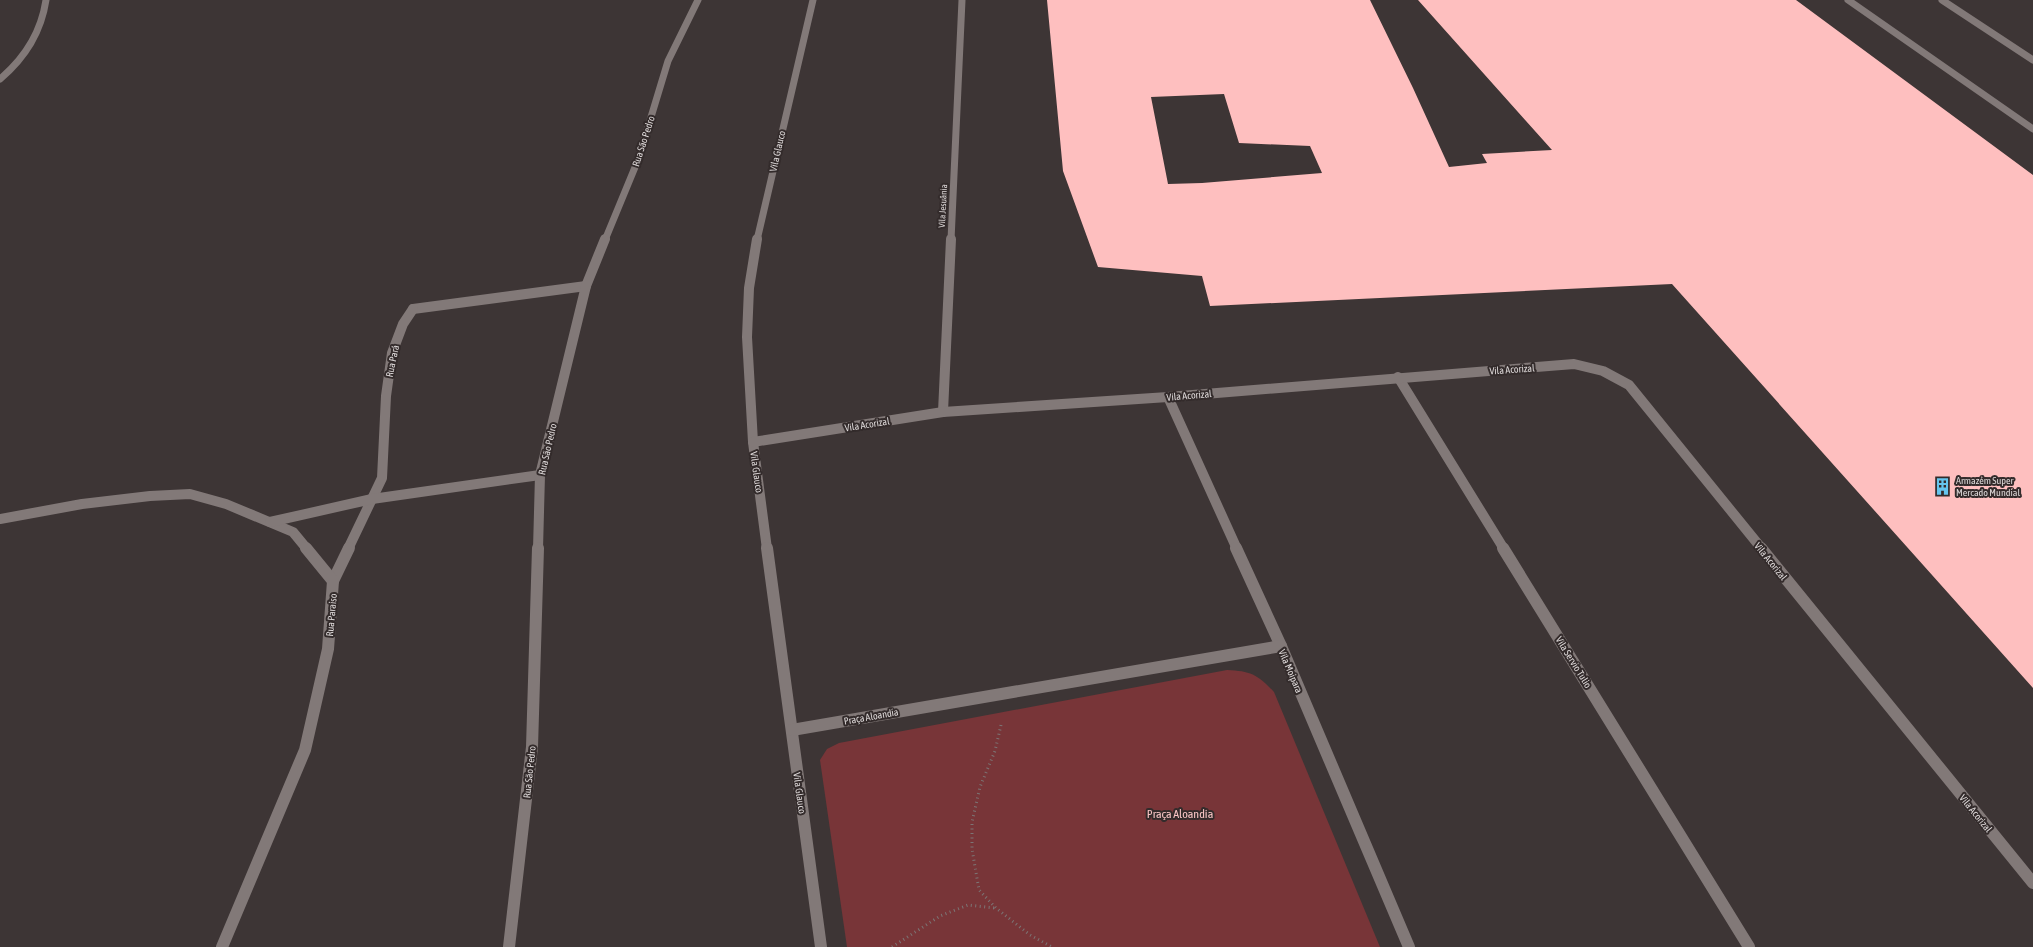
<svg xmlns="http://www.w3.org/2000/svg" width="2033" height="947" viewBox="0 0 2033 947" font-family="'Asap Condensed',sans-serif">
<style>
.green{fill:#783538}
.building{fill:#febfbf;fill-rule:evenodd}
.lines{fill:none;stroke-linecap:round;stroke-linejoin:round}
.path{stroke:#7c7575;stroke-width:3;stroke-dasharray:1 3.5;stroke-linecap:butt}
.service-far1{stroke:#827978;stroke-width:7}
.service{stroke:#827978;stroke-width:10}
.pedestrian-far1{stroke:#827978;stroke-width:10}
.pedestrian{stroke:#827978;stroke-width:12}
.minor-far2{stroke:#827978;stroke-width:7}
.minor-far1{stroke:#827978;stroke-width:10}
.minor{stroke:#827978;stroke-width:12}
.labels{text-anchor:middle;stroke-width:4;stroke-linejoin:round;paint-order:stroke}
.far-street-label{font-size:9px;fill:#dfdada;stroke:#332b2b}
.street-label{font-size:10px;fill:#dfdada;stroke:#332b2b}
.poi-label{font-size:10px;fill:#dfdada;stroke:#332b2b;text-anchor:start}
.near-park-label{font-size:12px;fill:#fac5c5;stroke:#332b2b}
</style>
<rect width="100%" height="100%" fill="#3d3535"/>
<!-- green -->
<path class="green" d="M1227 670C1251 671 1258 675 1274 692L1380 947H847L820 760 827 749 839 743Z"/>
<!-- building -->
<path class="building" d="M1047 0H1370L1413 88 1449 167 1487 163 1482 154 1552 150 1418 0H1796L2033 175V688L1672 284 1210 306 1202 276 1098 267 1063 171ZM1224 94 1239 143 1310 146 1322 173 1202 183 1168 184 1151 97Z"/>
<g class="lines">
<!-- path -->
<g class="path">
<polyline points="1001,725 995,751 980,787 972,822 972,849 979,890 996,908 1030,935 1052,947"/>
<polyline points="892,947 940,916 968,905 995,908"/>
</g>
<!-- service-far1 -->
<g class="service-far1">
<polyline points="1848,0 2033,129"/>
<polyline points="1942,0 2033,60"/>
</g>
<!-- service -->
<polyline class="service" points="413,309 586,286"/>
<!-- pedestrian-far1 -->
<polyline class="pedestrian-far1" points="348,549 382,478 386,396 392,353 403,324 413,309"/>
<!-- pedestrian -->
<polyline class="pedestrian" points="333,581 349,548"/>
<!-- minor-far2 -->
<g class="minor-far2">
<path d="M0 79C25 58 41 33 46 0"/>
<polyline points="605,240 638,160 668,61 698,0"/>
<polyline points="757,240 813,0"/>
<polyline points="951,240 962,0"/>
</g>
<!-- minor-far1 -->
<g class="minor-far1">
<polyline points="757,239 749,288 747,337 753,442 767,549"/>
<polyline points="1398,377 1504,549"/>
<polyline points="1168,397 1237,549"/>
<polyline points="943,412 951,239"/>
<polyline points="753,442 943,412 1168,397 1574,364 1603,371 1629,385 1762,549"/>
<polyline points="0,519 82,504 150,496 190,494 226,504 293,532 307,549"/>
<polyline points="270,522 372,499 540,475"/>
<polyline points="538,549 540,475 586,286 605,239"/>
</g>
<!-- minor -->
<g class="minor">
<polyline points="767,548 821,947"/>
<polyline points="1236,548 1281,646 1409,947"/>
<polyline points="1503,548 1749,947"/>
<polyline points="1761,548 2033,883"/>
<polyline points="792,730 1281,646"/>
<polyline points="222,947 305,750 328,649 333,581 306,548"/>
<polyline points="509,947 532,747 538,548"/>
</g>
</g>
<!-- icons -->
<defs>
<symbol id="building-bare" viewBox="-9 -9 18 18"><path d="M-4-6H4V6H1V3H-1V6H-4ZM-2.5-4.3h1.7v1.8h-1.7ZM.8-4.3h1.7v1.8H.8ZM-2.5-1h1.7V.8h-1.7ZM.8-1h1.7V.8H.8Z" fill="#65c5ee" stroke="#332b2b" stroke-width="2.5" paint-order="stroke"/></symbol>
</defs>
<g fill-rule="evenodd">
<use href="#building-bare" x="1930" y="474" width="25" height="25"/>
</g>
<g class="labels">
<!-- far-street labels -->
<g class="far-street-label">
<text transform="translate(943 206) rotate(-87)" y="3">Vila Jesuânia</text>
</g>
<!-- street labels -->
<g class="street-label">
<text transform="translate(643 141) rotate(-72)" y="4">Rua São Pedro</text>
<text transform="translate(777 151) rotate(-77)" y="4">Vila Glauco</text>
<text transform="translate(392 361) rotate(-78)" y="4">Rua Pará</text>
<text transform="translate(1512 369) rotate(-4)" y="4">Vila Acorizal</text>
<text transform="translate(1189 395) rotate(-5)" y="4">Vila Acorizal</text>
<text transform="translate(867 424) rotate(-9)" y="4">Vila Acorizal</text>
<text transform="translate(547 449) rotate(-77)" y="4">Rua São Pedro</text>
<text transform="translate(757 472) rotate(82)" y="4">Vila Glauco</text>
<text transform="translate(1771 561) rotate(51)" y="4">Vila Acorizal</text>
<text transform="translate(331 615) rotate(-85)" y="4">Rua Paraíso</text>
<text transform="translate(1574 662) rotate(58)" y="4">Vila Servio Tulio</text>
<text transform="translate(1291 671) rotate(67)" y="4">Vila Moipara</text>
<text transform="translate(871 716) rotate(-10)" y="4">Praça Aloandia</text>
<text transform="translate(529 772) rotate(-84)" y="4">Rua São Pedro</text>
<text transform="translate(800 793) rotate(82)" y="4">Vila Glauco</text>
<text transform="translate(1976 813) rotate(51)" y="4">Vila Acorizal</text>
</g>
<!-- poi labels -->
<g class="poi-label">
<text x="1956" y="484">Armazém Super<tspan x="1956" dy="12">Mercado Mundial</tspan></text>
</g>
<!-- near-park labels -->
<g class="near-park-label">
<text x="1180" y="818">Praça Aloandia</text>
</g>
</g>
</svg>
